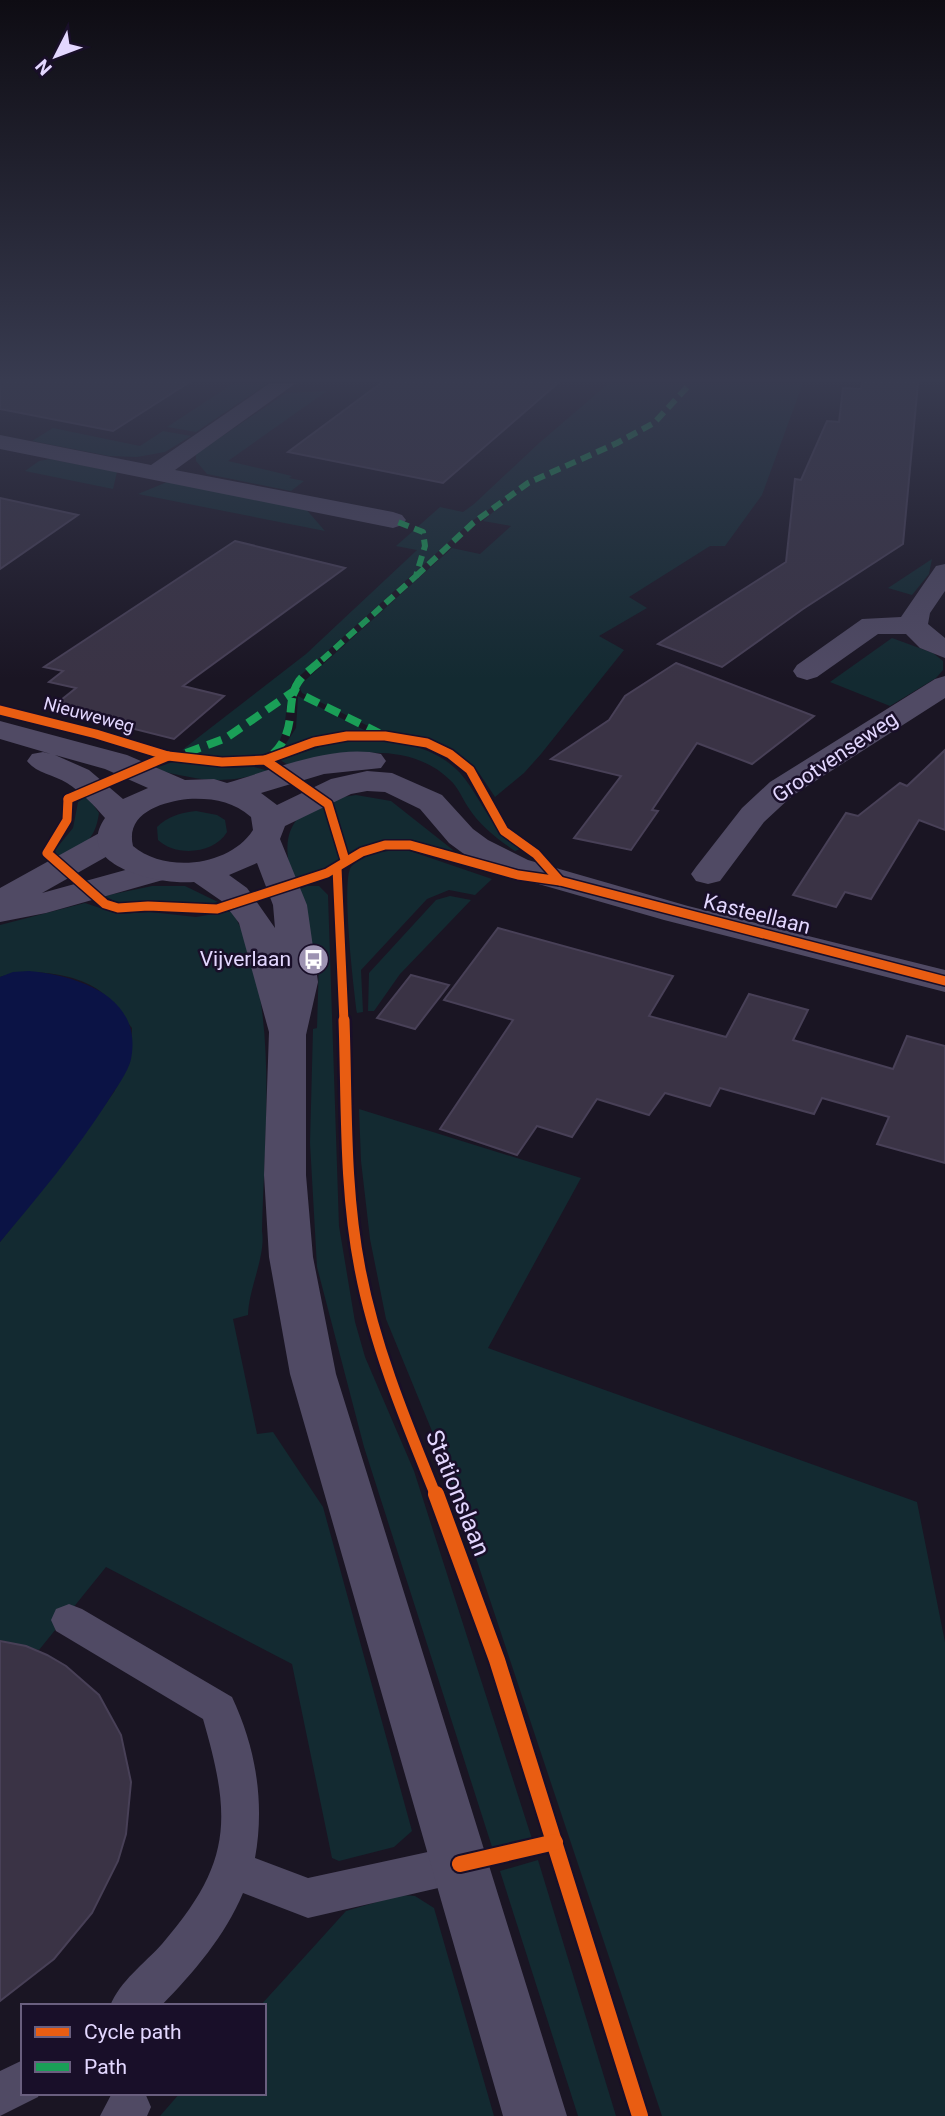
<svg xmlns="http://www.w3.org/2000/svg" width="945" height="2116" viewBox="0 0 945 2116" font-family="Roboto,sans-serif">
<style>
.green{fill:#132a31}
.water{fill:#0b1345}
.building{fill:#3a3345;stroke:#484057;stroke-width:2}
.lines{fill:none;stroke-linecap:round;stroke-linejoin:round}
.service{fill:#504a64;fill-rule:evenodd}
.minor{fill:#504a64;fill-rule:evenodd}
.tertiary{fill:#504a64;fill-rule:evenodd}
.quiet-far1{stroke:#1a9f57;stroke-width:6;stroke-dasharray:11 6;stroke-linecap:butt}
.quiet{stroke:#1a9f57;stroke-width:8;stroke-dasharray:15 8;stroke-linecap:butt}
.cycleway-far2-casing{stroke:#190f29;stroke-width:12}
.cycleway-far1-casing{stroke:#190f29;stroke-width:16}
.cycleway-casing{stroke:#190f29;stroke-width:20}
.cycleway-far2{stroke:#e95d12;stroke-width:9}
.cycleway-far1{stroke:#e95d12;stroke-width:11}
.cycleway{stroke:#e95d12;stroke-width:16}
.labels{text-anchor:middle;stroke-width:5;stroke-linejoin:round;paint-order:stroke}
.far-street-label{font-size:18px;fill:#e3d7ff;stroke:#190f29}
.street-label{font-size:21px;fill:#e3d7ff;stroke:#190f29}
.poi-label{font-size:21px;fill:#e3d7ff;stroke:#190f29;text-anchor:end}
.near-street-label{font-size:24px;fill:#e3d7ff;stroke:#190f29}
</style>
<rect width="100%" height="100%" fill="#1a1523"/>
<!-- green -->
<g class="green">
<polygon points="234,383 268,383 196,432 167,427"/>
<path d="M609 383H803L762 495 725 546H710L629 597 647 608 599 636 624 650 541 754 524 773 495 797 479 773 450 749 412 735 382 733 302 693 299 686 452 548 480 554 511 526 483 521 520 488 472 521 293 682C282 705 291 730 273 751 243 762 211 760 182 750L306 654 417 550 396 546 440 507 463 512 474 504 538 444Z"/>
<polygon points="327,391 228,461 292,476 289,478 304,481 291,491 207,474 196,461 196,454 286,393"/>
<polygon points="53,428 140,446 163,431 191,436 165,452 137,457 109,456 32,441"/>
<polygon points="50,459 117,472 113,489 25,471 39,461"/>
<polygon points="167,482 305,508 325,531 138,494"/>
<polygon points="932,559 929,574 912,595 888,588"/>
<polygon points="892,638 933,653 943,661 943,670 936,678 890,706 830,682"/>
<polygon points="298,696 368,732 336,734 283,748 296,728"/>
<path d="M372 739C411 743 448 751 470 786 486 811 496 832 520 849L515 851C496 838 480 826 468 807 462 798 458 787 450 780 407 738 340 754 290 766L280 760 332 743Z"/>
<path d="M175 761 223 768 254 767 269 771C223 786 199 780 153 769Z"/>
<path d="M356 795 391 801 453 850 452 853 412 842 388 841 357 849 324 871 293 878C275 823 303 802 356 795Z"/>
<path d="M87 796 99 813C95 841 84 845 62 858L57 856 55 850 73 828 78 802Z"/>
<path d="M196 811 217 815 225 820 227 832C214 854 176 857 158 840L157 827C168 816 180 813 196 811Z"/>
<path d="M407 850 492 879 475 895 449 890 427 899 361 970 363 1012 357 1013C354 991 341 881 351 867 364 852 388 850 407 850Z"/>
<polygon points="152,886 185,886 218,902 202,906 165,902 119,903 104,896"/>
<polygon points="307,886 319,886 328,895 339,1226 355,1322 365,1357 414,1471 532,1839 493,1850 364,1447 317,1267 310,1143 313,1029 317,1028 319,959 312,958 299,889"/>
<polygon points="450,896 471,900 400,974 374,1011 368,1011 369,973 436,900"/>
<path d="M85 903 118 914 150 912 196 917 232 911C281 997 264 1134 262 1231 266 1256 249 1287 248 1315L233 1319 257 1434 273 1432 323 1507 412 1831 394 1847 339 1861 332 1858 292 1664 106 1567 39 1650 0 1640V1242L65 1161 114 1092 130 1062 132 1028C122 1016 112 1000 100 991 76 973 27 967 0 977V925Z"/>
<polygon points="359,1109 581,1178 488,1348 917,1502 945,1642 945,2116 662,2116 441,1453 386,1319 370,1239 361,1161"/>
<polygon points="538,1860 616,2116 578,2116 500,1871"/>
<polygon points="401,1895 415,1896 434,1908 494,2116 160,2116 180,2093 264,2093 264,2006 260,2006 346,1911"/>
</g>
<!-- water -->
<path class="water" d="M29 971C80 976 143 997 131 1059 128 1073 115 1089 108 1101 76 1151 38 1197 0 1242V977L13 972Z"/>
<!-- building -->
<g class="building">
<polygon points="0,383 188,383 113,431 0,409"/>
<polygon points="381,383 558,383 443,483 288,452"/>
<polygon points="862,383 918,383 903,544 803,609 722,667 658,644 786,562 795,479 801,480 827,421 839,422 843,388 861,389"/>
<polygon points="0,498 78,515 0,569"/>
<polygon points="235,541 345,568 183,686 224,696 174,739 51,708 76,688 49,682 63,671 44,667"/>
<polygon points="676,663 814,716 752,764 697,743 652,810 658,811 631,850 574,838 621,776 551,759 609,720 625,696"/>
<polygon points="945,750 945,830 919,820 871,899 845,892 836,907 793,895 846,813 858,816 900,783 907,786"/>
<polygon points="498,928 673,976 649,1016 726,1037 749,994 808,1010 793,1040 893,1069 907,1036 945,1046 945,1163 877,1144 889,1117 822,1098 814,1114 720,1088 710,1106 665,1093 649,1115 597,1099 572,1137 537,1126 517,1155 440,1129 513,1020 444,1000"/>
<polygon points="411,975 449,985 415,1029 377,1018"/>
<polygon points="0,1641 26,1646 47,1655 66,1666 99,1695 121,1735 131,1782 126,1834 118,1861 92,1913 54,1959 0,2001"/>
</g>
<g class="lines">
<!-- service -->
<g class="service">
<path d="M69 1604 82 1609 232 1697C256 1748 265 1803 255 1858L308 1878 460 1845 474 1850 480 1864 474 1878 460 1883 308 1918 243 1893C225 1936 194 1972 161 2006H110C120 1981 144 1964 162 1944 232 1863 232 1819 203 1719L56 1631 51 1620 56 1609Z"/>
<polygon points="23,2060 23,2093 40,2093 38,2097 0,2116 0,2071"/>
<polygon points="112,2093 145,2093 151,2107 147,2116 100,2116"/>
</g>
<!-- minor -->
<g class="minor">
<polygon points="270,383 296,383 175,470 393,512 402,515 406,520 402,525 393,528 0,449 0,435 151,465"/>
<polygon points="945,564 945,591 930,613 928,624 945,638 945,658 920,648 906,634 878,634 817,677 807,680 797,677 793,671 797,665 862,619 901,617 936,566"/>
<polygon points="945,676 945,698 792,796 764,822 720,881 708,884 696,881 691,874 696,867 742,808 770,782 935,679"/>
<polygon points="115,828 127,831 132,838 127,845 42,893 158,861 170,864 175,871 170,878 46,913 0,922 0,888 103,831"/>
</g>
<!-- tertiary -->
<path class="tertiary" d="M0 721 127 755 185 780 214 779 227 783C272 770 335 743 381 754L386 761 381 768 324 774 261 793 277 805 331 779 367 771 392 773 442 795 473 829 488 840 528 860 688 906 945 970V992L664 920 504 874 464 854 449 843 420 809 385 792 367 791 351 794 285 826 280 839 307 905 318 982 306 1035V1175L313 1257 336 1374 567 2116H503L290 1374 269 1257 264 1175 269 1032 239 923 223 902 194 882C162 885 71 867 105 818 94 805 81 792 67 783 54 775 36 773 27 761L32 754 43 752 51 754 0 739ZM55 755 105 769 148 788 123 799 89 770ZM188 799C213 798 232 801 251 817L253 830C230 866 166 874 133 846 125 813 162 802 188 799ZM257 863 273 905 275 928 247 888 229 875Z"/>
<!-- quiet-far1 -->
<g class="quiet-far1">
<polyline points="416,576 473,523 528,483 617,443 654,423 691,383"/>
<polyline points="322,660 416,576 425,546 423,532 393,520"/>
</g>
<!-- quiet -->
<g class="quiet">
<polyline points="186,753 226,738 294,691 379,733"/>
<path d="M273 754C299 729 284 702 299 681 305 673 316 665 324 658"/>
</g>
<defs>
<g id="cycleway-far2">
<polyline points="0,710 96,734 168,756 222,762 265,760 328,804 345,860"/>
<polyline points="265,760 314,742 347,736 385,736 427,743 450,754 470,770 504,831 536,854 560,881"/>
<polyline points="68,799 67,820 47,853 105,904 118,908 148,906 217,909 327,873 362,852 385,845 410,845 518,875 560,881 945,981"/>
<polyline points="68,799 168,756"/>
<polyline points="337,868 344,1022"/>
</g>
<path id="cycleway-far1" d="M344 1020C347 1103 344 1187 360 1269 375 1348 406 1422 436 1496"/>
<g id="cycleway">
<polyline points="436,1494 497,1660 640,2116"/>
<polyline points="460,1864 555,1842"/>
</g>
</defs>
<!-- cycleway-far2 casing -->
<use href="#cycleway-far2" class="cycleway-far2-casing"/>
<!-- cycleway-far1 casing -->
<use href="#cycleway-far1" class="cycleway-far1-casing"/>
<!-- cycleway casing -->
<use href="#cycleway" class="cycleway-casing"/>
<!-- cycleway-far2 -->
<use href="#cycleway-far2" class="cycleway-far2"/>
<!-- cycleway-far1 -->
<use href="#cycleway-far1" class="cycleway-far1"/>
<!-- cycleway -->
<use href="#cycleway" class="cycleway"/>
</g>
<!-- sky -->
<linearGradient id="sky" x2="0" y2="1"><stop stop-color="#0e0c13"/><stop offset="0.56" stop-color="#383b50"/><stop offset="1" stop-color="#383b50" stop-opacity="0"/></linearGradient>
<rect width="945" height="679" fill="url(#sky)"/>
<!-- icons -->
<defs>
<symbol id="bus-disc" viewBox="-11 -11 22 22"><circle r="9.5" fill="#9d93b2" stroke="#190f29"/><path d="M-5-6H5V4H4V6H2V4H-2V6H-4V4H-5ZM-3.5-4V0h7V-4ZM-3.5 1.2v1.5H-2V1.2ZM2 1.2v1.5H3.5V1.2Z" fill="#fff"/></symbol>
</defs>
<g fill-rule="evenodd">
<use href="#bus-disc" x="296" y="942" width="35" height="35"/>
</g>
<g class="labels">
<!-- far-street labels -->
<g class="far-street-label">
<text transform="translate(89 715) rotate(15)" y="6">Nieuweweg</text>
</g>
<!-- street labels -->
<g class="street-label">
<text transform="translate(835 757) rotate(-34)" y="7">Grootvenseweg</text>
<text transform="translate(757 914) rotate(14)" y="7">Kasteellaan</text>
</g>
<!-- poi labels -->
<g class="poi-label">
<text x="291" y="966">Vijverlaan</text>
</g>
<!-- near-street labels -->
<g class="near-street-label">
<text transform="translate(458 1493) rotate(68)" y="8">Stationslaan</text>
</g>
</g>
<!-- legend -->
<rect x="21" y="2004" width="245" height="91" fill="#190f29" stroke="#6a5f7f" stroke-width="2"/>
<rect x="35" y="2027" width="35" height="10" fill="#e95d12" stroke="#6a5f7f" stroke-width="2"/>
<text x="84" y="2039" font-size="21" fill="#e3d7ff">Cycle path</text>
<rect x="35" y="2062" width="35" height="10" fill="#1a9f57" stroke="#6a5f7f" stroke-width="2"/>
<text x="84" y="2074" font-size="21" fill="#e3d7ff">Path</text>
<!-- north arrow -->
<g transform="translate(56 56) rotate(228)" stroke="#190f29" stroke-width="5" paint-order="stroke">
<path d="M0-5L12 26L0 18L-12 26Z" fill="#e3d7ff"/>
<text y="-10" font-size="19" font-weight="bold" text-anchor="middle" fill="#e3d7ff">N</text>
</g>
</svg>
